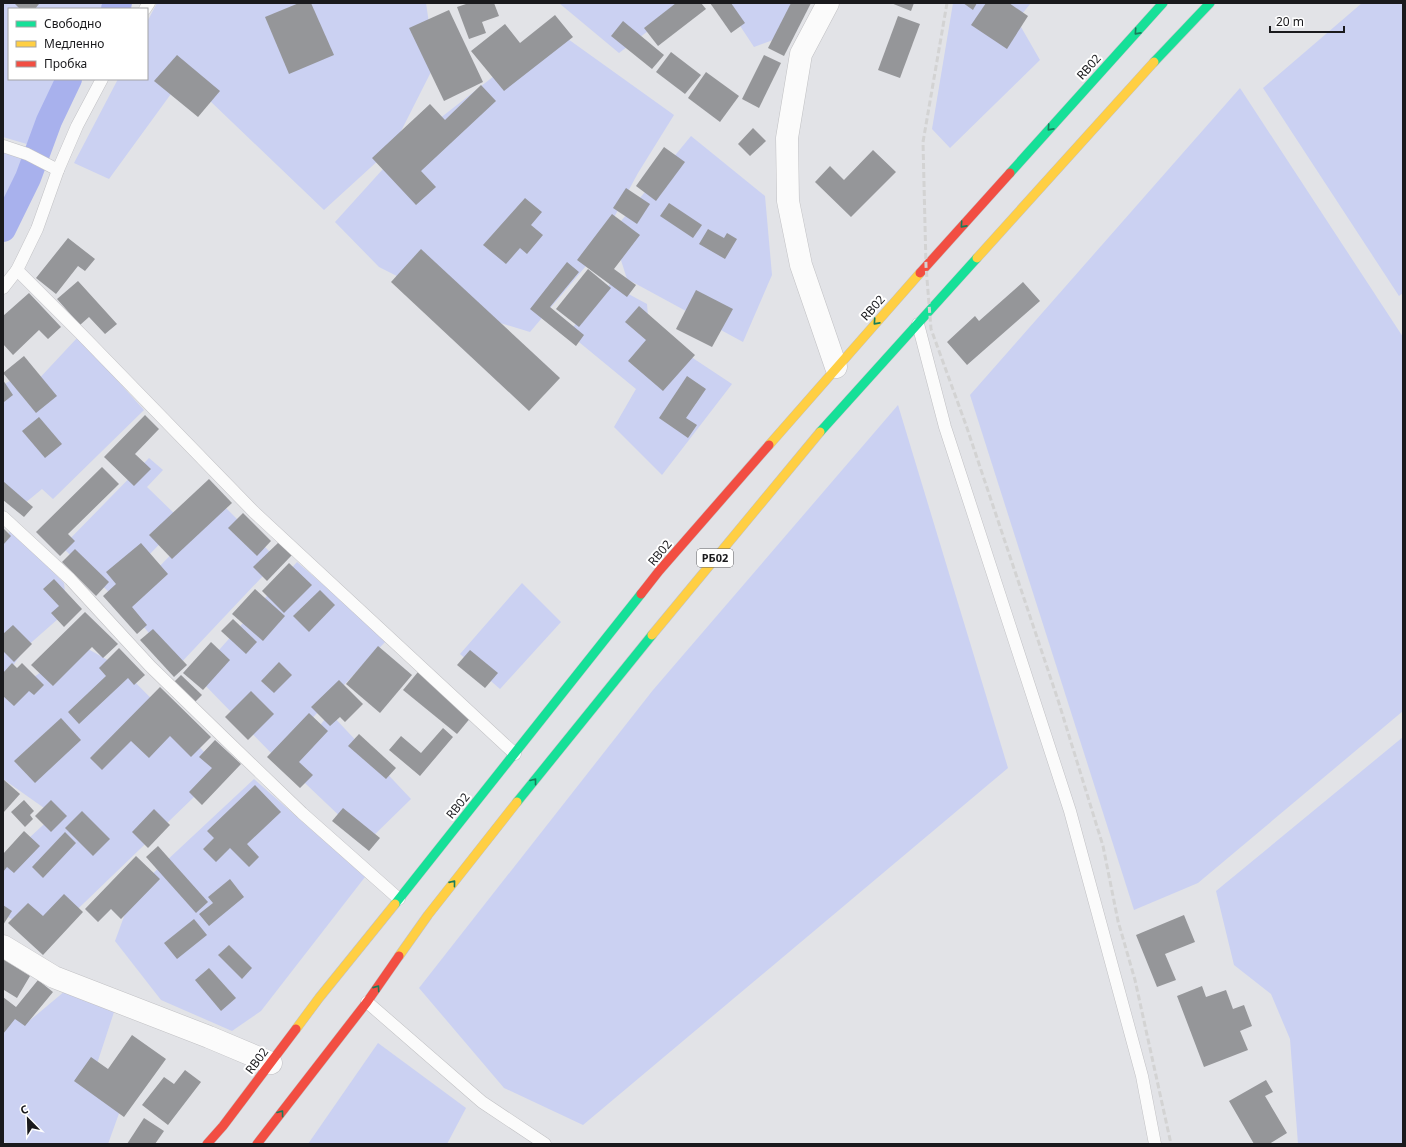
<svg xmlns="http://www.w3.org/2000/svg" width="1406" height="1147" viewBox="0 0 1406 1147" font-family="'Noto Sans',sans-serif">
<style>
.green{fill:#cbd1f2}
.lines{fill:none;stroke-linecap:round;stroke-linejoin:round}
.canal{stroke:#a8b1ed;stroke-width:26}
.building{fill:#959699}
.lane-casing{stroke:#c1c1c4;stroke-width:13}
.street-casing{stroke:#c1c1c4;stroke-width:23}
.fast-casing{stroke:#c1c1c4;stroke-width:10}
.slow-casing{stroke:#c1c1c4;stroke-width:10}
.jam-casing{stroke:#c1c1c4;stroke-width:10}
.lane{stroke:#fbfbfb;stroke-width:12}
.street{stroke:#fbfbfb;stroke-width:22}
.fast{stroke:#16e098;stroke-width:9}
.slow{stroke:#ffcf43;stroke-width:9}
.jam{stroke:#f24e42;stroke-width:9}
.rail{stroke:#d3d3d3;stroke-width:3;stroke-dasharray:6 3;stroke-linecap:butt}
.oneway{stroke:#187d5a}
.labels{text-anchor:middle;stroke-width:4;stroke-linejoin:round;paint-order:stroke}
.shield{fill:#fff;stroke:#5f5f61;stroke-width:1}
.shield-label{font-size:11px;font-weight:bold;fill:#1a1a1d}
.street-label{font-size:12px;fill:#1a1a1d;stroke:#fff}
</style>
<rect width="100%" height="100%" fill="#e2e3e7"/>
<!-- green -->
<g class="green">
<polygon points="3,3 110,3 105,9 9,9 9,79 59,79 30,145 3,137"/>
<polygon points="157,3 426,3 435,64 393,147 324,210 184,76 109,179 74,163 118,79 147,79 147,22"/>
<polygon points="559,3 685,3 619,53"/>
<polygon points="725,3 803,3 787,35 754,47"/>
<polygon points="953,3 1031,3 1017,20 1040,60 950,148 932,129"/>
<polygon points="1362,3 1403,3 1403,293 1399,296 1263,88"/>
<polygon points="554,29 674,115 638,173 591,260 530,332 474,315 379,267 335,222 402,148"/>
<polygon points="1240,88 1403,337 1403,711 1198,883 1134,910 970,395"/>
<polygon points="691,136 765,196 772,275 743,342 627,279 612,232"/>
<polygon points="3,152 23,158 28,163 3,218"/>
<polygon points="610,284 647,304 649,329 732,384 662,475 614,427 636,389 568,333"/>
<polygon points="78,337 144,410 53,499 42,489 19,508 3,495 3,385 23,373 35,383"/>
<polygon points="898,405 1008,768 583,1125 504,1088 419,988 653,690"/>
<polygon points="149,458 163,470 147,487 182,521 111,594 62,547"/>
<polygon points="221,503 278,560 177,667 124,603"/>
<polygon points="12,530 64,583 67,611 25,648 6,676 3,677 3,538"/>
<polygon points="297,562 387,640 275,757 196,676"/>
<polygon points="522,583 561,622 500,689 460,654"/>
<polygon points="81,645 120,667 222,770 57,929 30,930 3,914 3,862 54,815 3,779 3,698"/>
<polygon points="330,713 411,799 367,842 287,766"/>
<polygon points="1403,737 1403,1144 1298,1144 1290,1039 1271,994 1234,965 1216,891"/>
<polygon points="254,779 365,877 261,1011 232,1031 161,1000 115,941 133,892"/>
<polygon points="65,991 114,1012 91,1082 126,1094 108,1144 13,1144 3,1142 3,1007 28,1022"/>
<polygon points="378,1043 466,1108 447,1144 308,1144"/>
</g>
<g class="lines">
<!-- canal -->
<g class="canal">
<polyline points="114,9 119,3"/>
<polyline points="3,229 28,178 49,121 69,79"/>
</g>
</g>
<!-- building -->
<g class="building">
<polygon points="14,3 38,3 39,4 35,9 20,9"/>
<polygon points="299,3 311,3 334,55 289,74 265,17"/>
<polygon points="469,3 494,3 499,16 482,22 486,33 469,39 457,7"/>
<polygon points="676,3 701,3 706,9 658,46 644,28"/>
<polygon points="710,3 731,3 745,23 731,33"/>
<polygon points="791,3 811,3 784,56 768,48"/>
<polygon points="891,3 914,3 911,11"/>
<polygon points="963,3 977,3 973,10"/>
<polygon points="986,3 1009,3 1028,16 1007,49 971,25"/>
<polygon points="449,10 483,82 444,101 409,28"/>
<polygon points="555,15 573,37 504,91 471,51 505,24 520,43"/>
<polygon points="898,16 920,24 900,78 878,70"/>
<polygon points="623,21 664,55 652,69 611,36"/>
<polygon points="671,52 701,75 685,94 656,72"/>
<polygon points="177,55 220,91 198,117 154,81"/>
<polygon points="764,55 781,63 759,108 742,99"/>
<polygon points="706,72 739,96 720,122 688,98"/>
<polygon points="481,85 496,101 421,171 436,187 416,205 372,158 430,104 445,120"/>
<polygon points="753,128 766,141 750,156 738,144"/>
<polygon points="664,147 685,162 656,201 636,186"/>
<polygon points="873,150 896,172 851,217 815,182 830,166 844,180"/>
<polygon points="626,188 650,204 637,224 613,208"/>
<polygon points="525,198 542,212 531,225 543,235 527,254 520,248 506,264 483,245"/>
<polygon points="669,203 702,225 693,238 660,216"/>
<polygon points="612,214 640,235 614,269 636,285 627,297 577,260"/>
<polygon points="708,229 724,238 727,233 737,239 725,259 699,244"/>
<polygon points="68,238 95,259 85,271 78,266 56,294 36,278"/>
<polygon points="421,249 560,378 529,411 391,282"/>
<polygon points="567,262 579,272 550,307 584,335 576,346 530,309"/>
<polygon points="588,269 611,288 579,327 556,309"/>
<polygon points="78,281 117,324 105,334 89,317 80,325 57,299"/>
<polygon points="1023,282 1040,301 967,365 947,342 975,316 979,321"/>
<polygon points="696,290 733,309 712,347 676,329"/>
<polygon points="29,293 61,327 48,339 39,330 13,355 3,344 3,316"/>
<polygon points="639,306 695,355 663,391 628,361 646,340 625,322"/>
<polygon points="24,356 57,396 36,413 3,373"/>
<polygon points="687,376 706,389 686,418 697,425 688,438 659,418"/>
<polygon points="3,380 13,395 4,402 3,401"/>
<polygon points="145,415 159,429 135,454 151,469 134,486 104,457"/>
<polygon points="39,417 62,444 45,458 22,431"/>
<polygon points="102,467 119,484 68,534 75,541 60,556 36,532"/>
<polygon points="209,479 232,503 172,559 149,535"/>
<polygon points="3,481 33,507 24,517 3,500"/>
<polygon points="243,513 271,541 257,556 228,528"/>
<polygon points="3,528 11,536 3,545"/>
<polygon points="279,542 292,555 267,581 253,567"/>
<polygon points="141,543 168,574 132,607 147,625 137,634 103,596 116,584 106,572"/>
<polygon points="75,549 109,582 96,596 62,562"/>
<polygon points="289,563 312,585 284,613 262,591"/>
<polygon points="54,579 82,609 64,627 51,613 59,606 43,589"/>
<polygon points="255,589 285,616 263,641 232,614"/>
<polygon points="320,590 335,605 309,632 293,616"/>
<polygon points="85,612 118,644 103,658 92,647 53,686 31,665"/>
<polygon points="233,619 257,642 246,654 221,631"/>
<polygon points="13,625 32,644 14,662 3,651 3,634"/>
<polygon points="153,629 187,665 174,677 140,640"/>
<polygon points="211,642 230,660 203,690 183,673"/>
<polygon points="378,646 412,675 380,713 346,684"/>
<polygon points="119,648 145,675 134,685 128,678 79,724 68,712 106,676 99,668"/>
<polygon points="470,650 498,673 485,688 457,665"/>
<polygon points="279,662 292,675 274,693 261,681"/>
<polygon points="12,663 17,668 22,663 44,685 34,695 29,691 14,706 3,696 3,673"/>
<polygon points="418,672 472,716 457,734 403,690"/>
<polygon points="181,675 202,695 194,703 174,682"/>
<polygon points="339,680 363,704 345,722 340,717 330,726 311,707"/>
<polygon points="160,687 211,737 191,757 170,736 149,758 131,741 102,770 90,758"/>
<polygon points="251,691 274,714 248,740 225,717"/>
<polygon points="309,713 328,731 299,762 313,775 300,788 267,757"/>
<polygon points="61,718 81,740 35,783 14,761"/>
<polygon points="443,728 453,737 420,776 389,750 401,736 421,753"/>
<polygon points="359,734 396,768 386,779 348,746"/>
<polygon points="215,740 241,764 202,805 189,792 212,768 199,757"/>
<polygon points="3,779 20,794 3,813"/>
<polygon points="255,785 281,812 247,844 259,857 249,867 230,848 216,862 203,849 214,838 207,831"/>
<polygon points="24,800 34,811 30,815 33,819 25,827 11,812"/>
<polygon points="51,800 67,816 51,832 35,816"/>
<polygon points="343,808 380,838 369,851 332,821"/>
<polygon points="154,809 170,825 148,848 132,832"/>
<polygon points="82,811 110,839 93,856 65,828"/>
<polygon points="24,831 40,846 14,873 7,867 3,872 3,854"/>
<polygon points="65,832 76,843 43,878 32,867"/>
<polygon points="158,846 208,902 196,913 146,857"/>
<polygon points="136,856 160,879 121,919 111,909 98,922 85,909"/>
<polygon points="230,879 244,897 209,926 199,914 213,903 208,897"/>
<polygon points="64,894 83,912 43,955 8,923 28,903 43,916"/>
<polygon points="3,905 12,911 3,925"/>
<polygon points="1184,915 1195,942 1165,954 1176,980 1157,987 1136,935"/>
<polygon points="194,919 207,935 177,959 164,943"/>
<polygon points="229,945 252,968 242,979 218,955"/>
<polygon points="3,959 30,976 17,998 4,990 3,992"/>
<polygon points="209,968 236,998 221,1011 195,980"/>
<polygon points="38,980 53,992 25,1026 15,1019 3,1034 3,997 16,1007"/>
<polygon points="1202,986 1206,997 1226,990 1233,1009 1244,1005 1252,1026 1240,1031 1248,1050 1204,1067 1177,996"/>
<polygon points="132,1035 166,1059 124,1117 74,1081 91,1057 108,1069"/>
<polygon points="185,1070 201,1082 168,1125 142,1105 164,1077 174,1084"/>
<polygon points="1266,1080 1273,1092 1265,1096 1287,1133 1269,1144 1254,1144 1229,1101"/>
<polygon points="144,1118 164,1131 155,1144 127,1144"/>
</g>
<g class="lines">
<defs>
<g id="lane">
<polyline points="145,9 149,3"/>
<polyline points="3,146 27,154 58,170"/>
<polyline points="17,270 81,334 254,512 515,754"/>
<polyline points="3,288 17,270 37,229 58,170 77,126 102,79"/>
<polyline points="918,324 945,427 1070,811 1142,1076 1155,1144"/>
<polyline points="3,517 70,579 150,666 222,736 302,813 399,899"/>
<polyline points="367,1002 482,1102 545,1144"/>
</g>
<g id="street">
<polyline points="828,3 801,54 787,138 788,201 801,265 836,367"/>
<polyline points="3,946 54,977 209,1037 271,1063"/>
</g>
<g id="fast">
<polyline points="1154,62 1210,3"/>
<polyline points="1010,173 1163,3"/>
<polyline points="820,432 977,258"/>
<polyline points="517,802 652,635"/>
<polyline points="395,904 641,594"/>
</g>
<g id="slow">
<polyline points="977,258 1154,62"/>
<polyline points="769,445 920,273"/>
<polyline points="652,635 820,432"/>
<polyline points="399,956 428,915 517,802"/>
<polyline points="296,1029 319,998 395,904"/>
</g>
<g id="jam">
<polyline points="920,273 1010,173"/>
<polyline points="641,594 659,571 769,445"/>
<polyline points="207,1144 223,1126 296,1029"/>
<polyline points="257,1144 367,1002 399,956"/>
</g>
</defs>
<!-- lane casing -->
<use href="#lane" class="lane-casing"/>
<!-- street casing -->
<use href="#street" class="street-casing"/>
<!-- fast casing -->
<use href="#fast" class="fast-casing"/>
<!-- slow casing -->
<use href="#slow" class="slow-casing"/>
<!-- jam casing -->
<use href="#jam" class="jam-casing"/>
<!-- lane -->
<use href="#lane" class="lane"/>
<!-- street -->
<use href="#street" class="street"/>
<!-- fast -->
<use href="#fast" class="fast"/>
<!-- slow -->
<use href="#slow" class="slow"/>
<!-- jam -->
<use href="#jam" class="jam"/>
<!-- rail -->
<polyline class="rail" points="947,3 923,142 926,266 931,329 966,425 1058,700 1103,846 1118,921 1135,980 1171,1144"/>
</g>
<!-- one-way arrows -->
<defs><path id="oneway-chevron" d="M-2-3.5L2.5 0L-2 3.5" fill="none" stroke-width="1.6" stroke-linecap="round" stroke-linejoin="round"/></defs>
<g class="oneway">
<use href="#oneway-chevron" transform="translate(1137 32) rotate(132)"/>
<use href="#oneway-chevron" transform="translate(1050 128) rotate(132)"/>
<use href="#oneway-chevron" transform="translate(963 225) rotate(132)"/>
<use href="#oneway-chevron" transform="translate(876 322) rotate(132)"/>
<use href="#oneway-chevron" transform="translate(534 781) rotate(-52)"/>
<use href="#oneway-chevron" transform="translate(453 883) rotate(-51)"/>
<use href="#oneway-chevron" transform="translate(377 988) rotate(-55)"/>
<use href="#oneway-chevron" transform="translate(281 1113) rotate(-53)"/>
</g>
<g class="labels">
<!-- shield labels -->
<rect class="shield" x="697" y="549" width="36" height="18" rx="3"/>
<g class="shield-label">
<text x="715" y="562">РБ02</text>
</g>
<!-- street labels -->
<g class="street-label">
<text transform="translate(1089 67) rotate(-48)" y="4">RB02</text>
<text transform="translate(873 308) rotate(-48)" y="4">RB02</text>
<text transform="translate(660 553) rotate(-50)" y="4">RB02</text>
<text transform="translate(458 806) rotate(-51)" y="4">RB02</text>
<text transform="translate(257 1061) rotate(-53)" y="4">RB02</text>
</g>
</g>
<!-- border -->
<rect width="1406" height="1147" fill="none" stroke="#1a1a1d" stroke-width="8"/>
<!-- legend -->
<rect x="8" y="8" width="140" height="72" fill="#ffffff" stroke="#a3a3a5"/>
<rect x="16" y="21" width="20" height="6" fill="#16e098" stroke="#a3a3a5"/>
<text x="44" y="28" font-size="12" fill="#1a1a1d">Свободно</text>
<rect x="16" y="41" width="20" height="6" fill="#ffcf43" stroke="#a3a3a5"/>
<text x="44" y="48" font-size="12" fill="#1a1a1d">Медленно</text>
<rect x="16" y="61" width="20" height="6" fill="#f24e42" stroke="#a3a3a5"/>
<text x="44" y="68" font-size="12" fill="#1a1a1d">Пробка</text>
<!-- north arrow -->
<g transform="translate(28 1119) rotate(337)" stroke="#ffffff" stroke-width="3" paint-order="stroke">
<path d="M0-3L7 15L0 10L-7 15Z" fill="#1a1a1d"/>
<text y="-6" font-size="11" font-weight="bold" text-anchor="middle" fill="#1a1a1d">С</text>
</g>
<!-- scale -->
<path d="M1270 26v6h74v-6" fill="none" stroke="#1a1a1d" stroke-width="2"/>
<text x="1276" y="26" font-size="12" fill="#1a1a1d" stroke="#ffffff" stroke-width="3" paint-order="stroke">20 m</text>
</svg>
